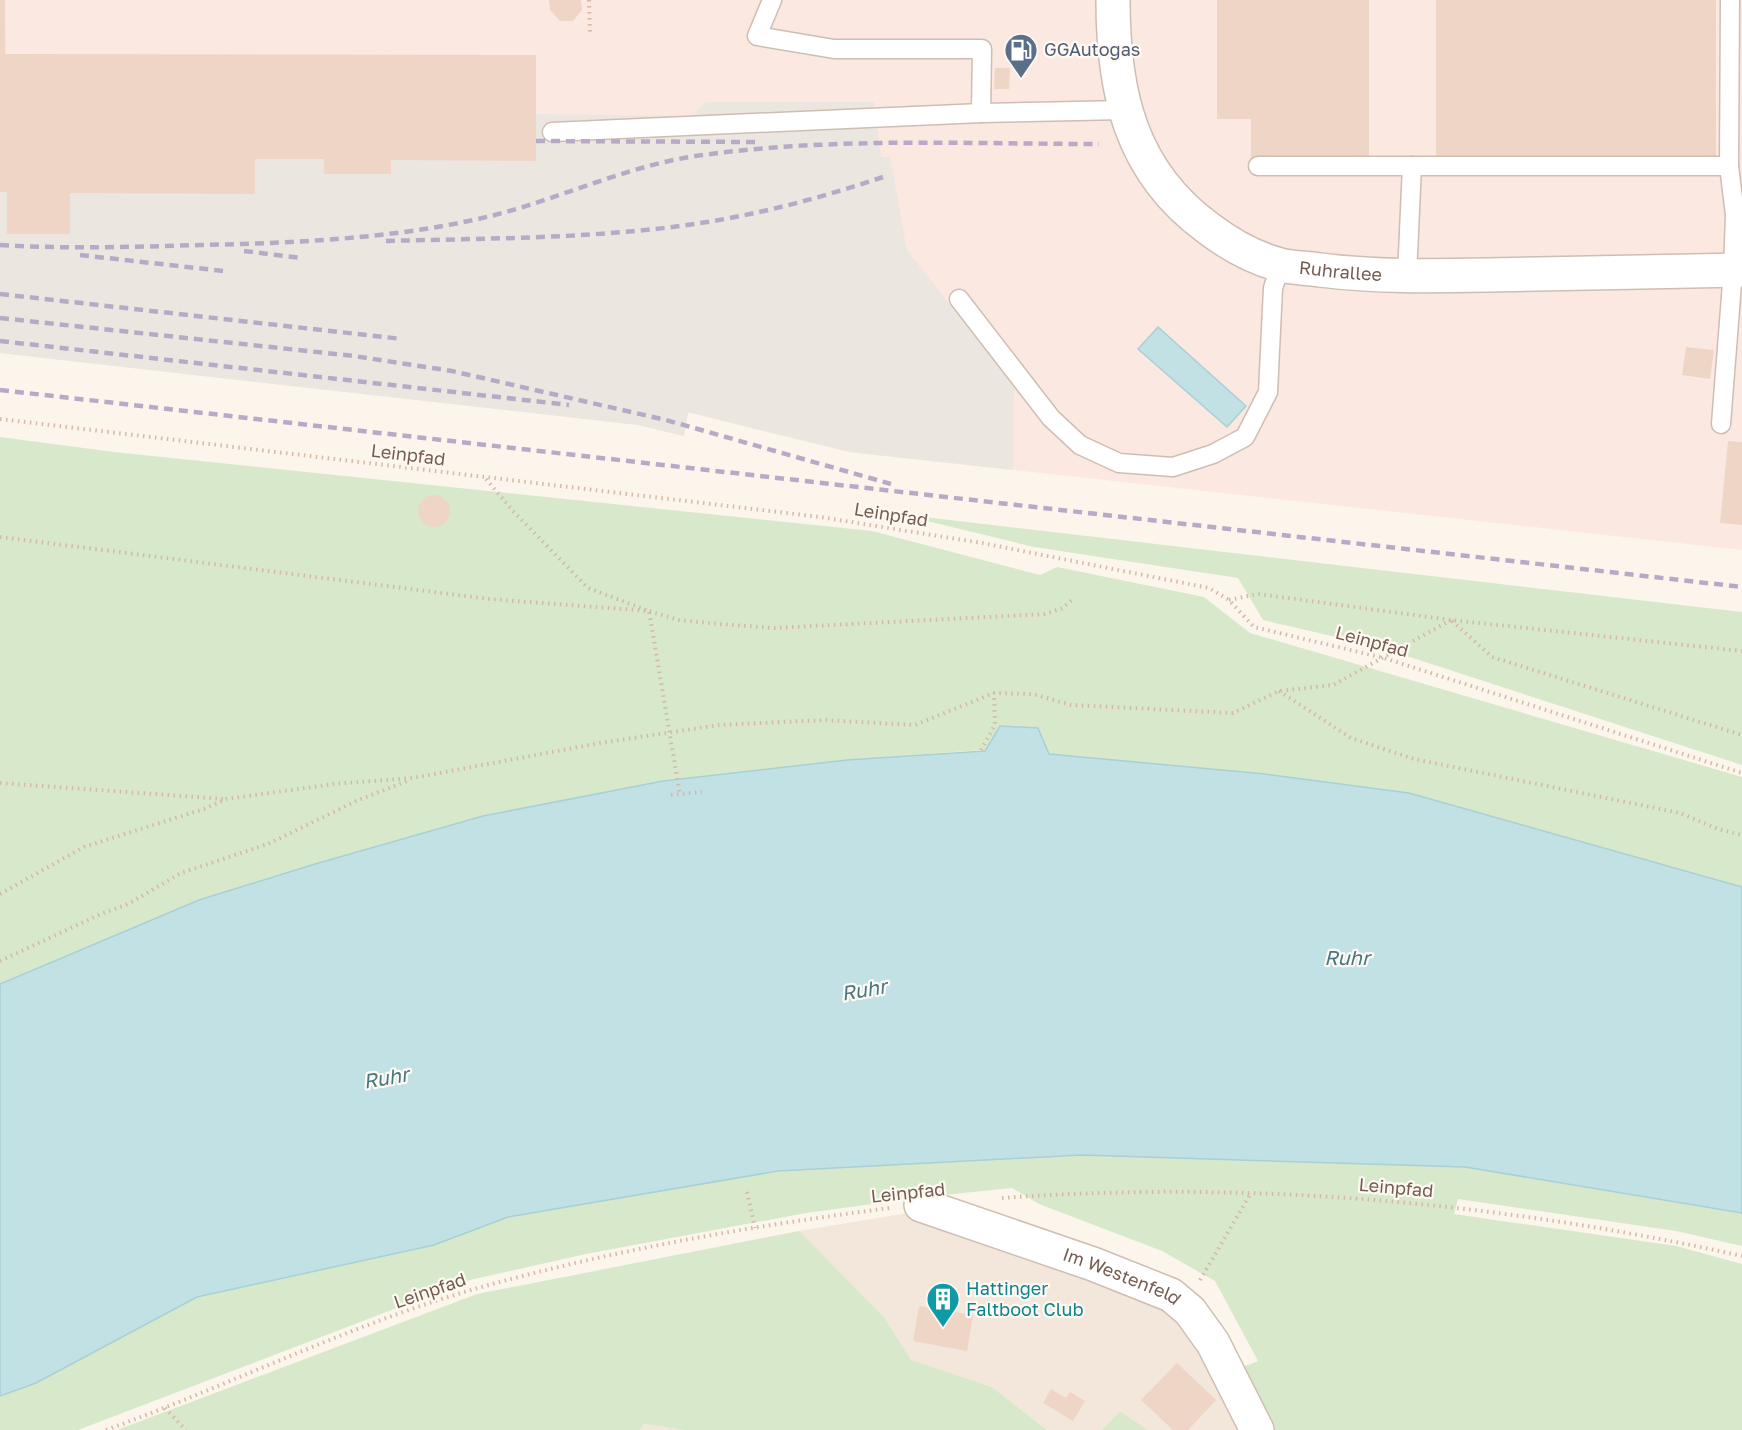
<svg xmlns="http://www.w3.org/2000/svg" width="1742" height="1430" viewBox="0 0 1742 1430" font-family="'Golos Text',sans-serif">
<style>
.residential{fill:#f3e7db}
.commercial{fill:#fbe8e1}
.industrial{fill:#ece6e1}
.green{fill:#d8e9cb}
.water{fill:#c1e1e5;stroke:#a8d0d6;stroke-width:1.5}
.building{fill:#efd5c6}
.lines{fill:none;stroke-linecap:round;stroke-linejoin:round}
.service-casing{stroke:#cebeb2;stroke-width:21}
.minor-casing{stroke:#cebeb2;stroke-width:36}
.path{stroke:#d5b8a8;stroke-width:4;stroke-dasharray:1.5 4.5;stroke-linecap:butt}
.service{stroke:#fff;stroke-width:18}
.minor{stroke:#fff;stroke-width:33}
.rail{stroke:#b8aac6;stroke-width:4.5;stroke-dasharray:9 6;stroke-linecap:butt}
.labels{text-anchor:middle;stroke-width:4.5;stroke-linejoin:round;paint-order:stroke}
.service-label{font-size:18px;fill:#4e5e75;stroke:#fef9f3;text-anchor:start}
.street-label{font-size:18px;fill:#765c50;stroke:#fef9f3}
.culture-label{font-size:18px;fill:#0d838f;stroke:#fef9f3;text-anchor:start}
.water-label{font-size:20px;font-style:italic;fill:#477880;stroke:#fef9f3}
</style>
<rect width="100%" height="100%" fill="#fcf5ec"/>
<!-- residential -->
<g class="residential">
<polygon points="921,1211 1177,1308 1246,1430 1148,1430 1120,1411 1102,1430 1047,1430 992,1387 911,1361 884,1317 798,1231"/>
<polygon points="644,1424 685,1430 640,1430"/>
</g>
<!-- commercial -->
<polygon class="commercial" points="0,0 1742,0 1742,550 849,452 688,412 684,436 638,425 0,353"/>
<!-- industrial -->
<polygon class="industrial" points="0,0 5,0 6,54 536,55 536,114 693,116 706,102 874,102 881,157 890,157 907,250 1014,387 1013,470 849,452 688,412 684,436 638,425 0,353"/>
<!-- green -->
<g class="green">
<polygon points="0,437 114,452 872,531 1040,575 1057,567 1204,597 1250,633 1742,777 1742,887 1409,793 1265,774 981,750 847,760 663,781 483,816 315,864 199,900 0,984"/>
<polygon points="898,514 1742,612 1742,765 1379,647 1263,620 1238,578 1034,547"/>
<polygon points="1081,1154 1466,1167 1742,1213 1742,1246 1676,1231 1458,1199 1454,1214 1676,1246 1742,1264 1742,1430 1266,1430 1237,1369 1258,1361 1215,1281 1162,1251 1039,1204 1012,1188 924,1197 806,1213 586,1254 470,1280 78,1430 0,1430 0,1396 36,1383 197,1297 434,1245 508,1217 779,1167"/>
<polygon points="799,1231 884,1317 911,1360 992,1387 1047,1430 685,1430 644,1424 640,1430 117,1430 477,1294"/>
<polygon points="1120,1411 1148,1430 1102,1430"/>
</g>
<!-- water -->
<g class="water">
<polygon points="1158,327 1246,406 1227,427 1138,349"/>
<polygon points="1000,726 1038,728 1049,754 1265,774 1409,793 1742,887 1742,1213 1465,1167 1081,1155 778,1171 508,1217 434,1245 197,1297 36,1383 0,1396 0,984 199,900 315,864 483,816 663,781 847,760 985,751"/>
</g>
<!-- building -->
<g class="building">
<polygon points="0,0 5,0 5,54 536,55 536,161 391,160 391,174 324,174 324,159 255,159 255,194 70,193 70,234 7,234 7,192 0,192"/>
<polygon points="549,0 581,0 582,10 573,21 560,21 550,10"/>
<polygon points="1217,0 1369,0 1369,159 1251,159 1251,119 1217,119"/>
<polygon points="1436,0 1716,0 1716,159 1436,158"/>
<polygon points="995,68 1010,68 1009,89 994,89"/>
<polygon points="1686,347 1714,350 1710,379 1682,375"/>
<polygon points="1728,441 1742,442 1742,525 1720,523"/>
<circle cx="434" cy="511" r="16"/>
<polygon points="919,1306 973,1315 967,1351 913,1341"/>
<polygon points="1177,1363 1216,1400 1188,1430 1173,1430 1141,1400"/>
<polygon points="1051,1389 1066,1398 1070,1392 1085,1401 1073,1421 1043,1403"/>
</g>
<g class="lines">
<defs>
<g id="service">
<polyline points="772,0 757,36 834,49 982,49 981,113"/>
<polyline points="552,132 981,113 1124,110"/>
<polyline points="1258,166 1729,166"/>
<polyline points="1407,276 1412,166"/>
<polyline points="959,299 1051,418 1080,445 1119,463 1173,467 1213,454 1245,437 1268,392 1273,288 1281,265"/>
<polyline points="1721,424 1733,271 1735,215 1729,166 1730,0"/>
</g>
<g id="minor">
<path id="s1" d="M1113 0C1113 92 1130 171 1208 228 1229 244 1254 258 1280 265 1293 268 1307 268 1320 270 1377 277 1431 276 1488 275 1573 273 1657 272 1742 270"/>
<path id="s2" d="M921 1205 1093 1264 1171 1295 1190 1311 1213 1343 1257 1430"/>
</g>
</defs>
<!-- service casing -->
<use href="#service" class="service-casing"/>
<!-- minor casing -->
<use href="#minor" class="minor-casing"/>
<!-- path -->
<g class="path">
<polyline points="589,0 590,32"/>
<polyline points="0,419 820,517 982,543 1209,588 1229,600 1254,627 1384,658 1742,773"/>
<polyline points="486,479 513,511 588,588 649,611 680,795"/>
<polyline points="0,537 489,599 649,611 679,620 719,624 774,628 1045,614 1063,608 1072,600"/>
<polyline points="1229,600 1258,594 1451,620 1742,651"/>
<polyline points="1452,621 1492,657 1742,735"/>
<polyline points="1279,691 1351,738 1414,759 1680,813 1718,829 1742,835"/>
<polyline points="981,750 995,725 994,693"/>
<polyline points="0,783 224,799"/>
<polyline points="671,795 702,792"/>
<polyline points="0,894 84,847 204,809 226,799 334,784 413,778 600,743 719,725 824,720 915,725 994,693 1033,694 1071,705 1233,713 1279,691 1333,685 1451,620"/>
<polyline points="0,961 103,913 128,904 181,873 268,844 356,801 410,780"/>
<polyline points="747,1192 755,1228"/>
<path d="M1002 1198C1251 1180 1499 1202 1742 1256"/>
<polyline points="1200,1280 1251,1193"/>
<polyline points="165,1408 186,1430"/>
<path d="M106 1430C228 1386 347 1326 471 1290 607 1251 750 1226 890 1208"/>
</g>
<!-- service -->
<use href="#service" class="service"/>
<!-- minor -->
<use href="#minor" class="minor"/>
<!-- rail -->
<g class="rail">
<polyline points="536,141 757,142"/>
<path d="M386 241C496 238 610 239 719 220 776 210 829 195 883 177"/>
<path d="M0 245C67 249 134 247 201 245 294 243 387 239 478 219 555 202 625 165 703 155 834 137 967 144 1099 144"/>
<polyline points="244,251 301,258"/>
<polyline points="80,255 223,271"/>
<polyline points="0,294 402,339"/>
<polyline points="0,318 354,356 452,371 666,420 891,484"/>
<polyline points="0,341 569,405"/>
<polyline points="0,390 1742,587"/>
</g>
</g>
<!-- icons -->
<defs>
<symbol id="fuel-pin" viewBox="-11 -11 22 30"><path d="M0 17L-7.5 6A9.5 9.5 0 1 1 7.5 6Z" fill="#5c6f8a" stroke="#fef9f3"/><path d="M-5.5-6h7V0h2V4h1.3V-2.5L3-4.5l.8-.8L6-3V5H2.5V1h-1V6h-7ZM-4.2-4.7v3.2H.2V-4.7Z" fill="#fff"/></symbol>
<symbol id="building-pin" viewBox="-11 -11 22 30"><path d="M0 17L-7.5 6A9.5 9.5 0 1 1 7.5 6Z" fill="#0f9aa8" stroke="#fef9f3"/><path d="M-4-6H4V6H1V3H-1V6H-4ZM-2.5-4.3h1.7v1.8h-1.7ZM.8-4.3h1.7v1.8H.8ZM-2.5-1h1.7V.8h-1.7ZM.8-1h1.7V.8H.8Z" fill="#fff"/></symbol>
</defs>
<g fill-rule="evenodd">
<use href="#fuel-pin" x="1002" y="31" width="38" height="52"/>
<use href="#building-pin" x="924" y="1280" width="38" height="52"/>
</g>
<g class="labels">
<!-- service labels -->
<g class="service-label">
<text x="1044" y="56">GGAutogas</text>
</g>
<!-- street labels -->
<g class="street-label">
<text dy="6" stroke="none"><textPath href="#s1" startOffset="400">Ruhrallee</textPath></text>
<text transform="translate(408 455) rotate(7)" y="6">Leinpfad</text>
<text transform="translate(891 515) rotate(9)" y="6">Leinpfad</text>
<text transform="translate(1372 642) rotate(15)" y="6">Leinpfad</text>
<text transform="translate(1396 1188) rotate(5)" y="6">Leinpfad</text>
<text transform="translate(908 1193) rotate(-6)" y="6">Leinpfad</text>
<text dy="6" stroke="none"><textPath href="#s2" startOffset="213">Im Westenfeld</textPath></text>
<text transform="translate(430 1291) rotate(-19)" y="6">Leinpfad</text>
</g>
<!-- culture labels -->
<g class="culture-label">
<text x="966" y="1295">Hattinger<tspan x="966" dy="21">Faltboot Club</tspan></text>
</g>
<!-- water labels -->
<g class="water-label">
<text x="1347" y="965">Ruhr</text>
<text transform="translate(864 990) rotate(-10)" y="7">Ruhr</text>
<text transform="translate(386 1078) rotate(-10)" y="7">Ruhr</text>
</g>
</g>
</svg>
